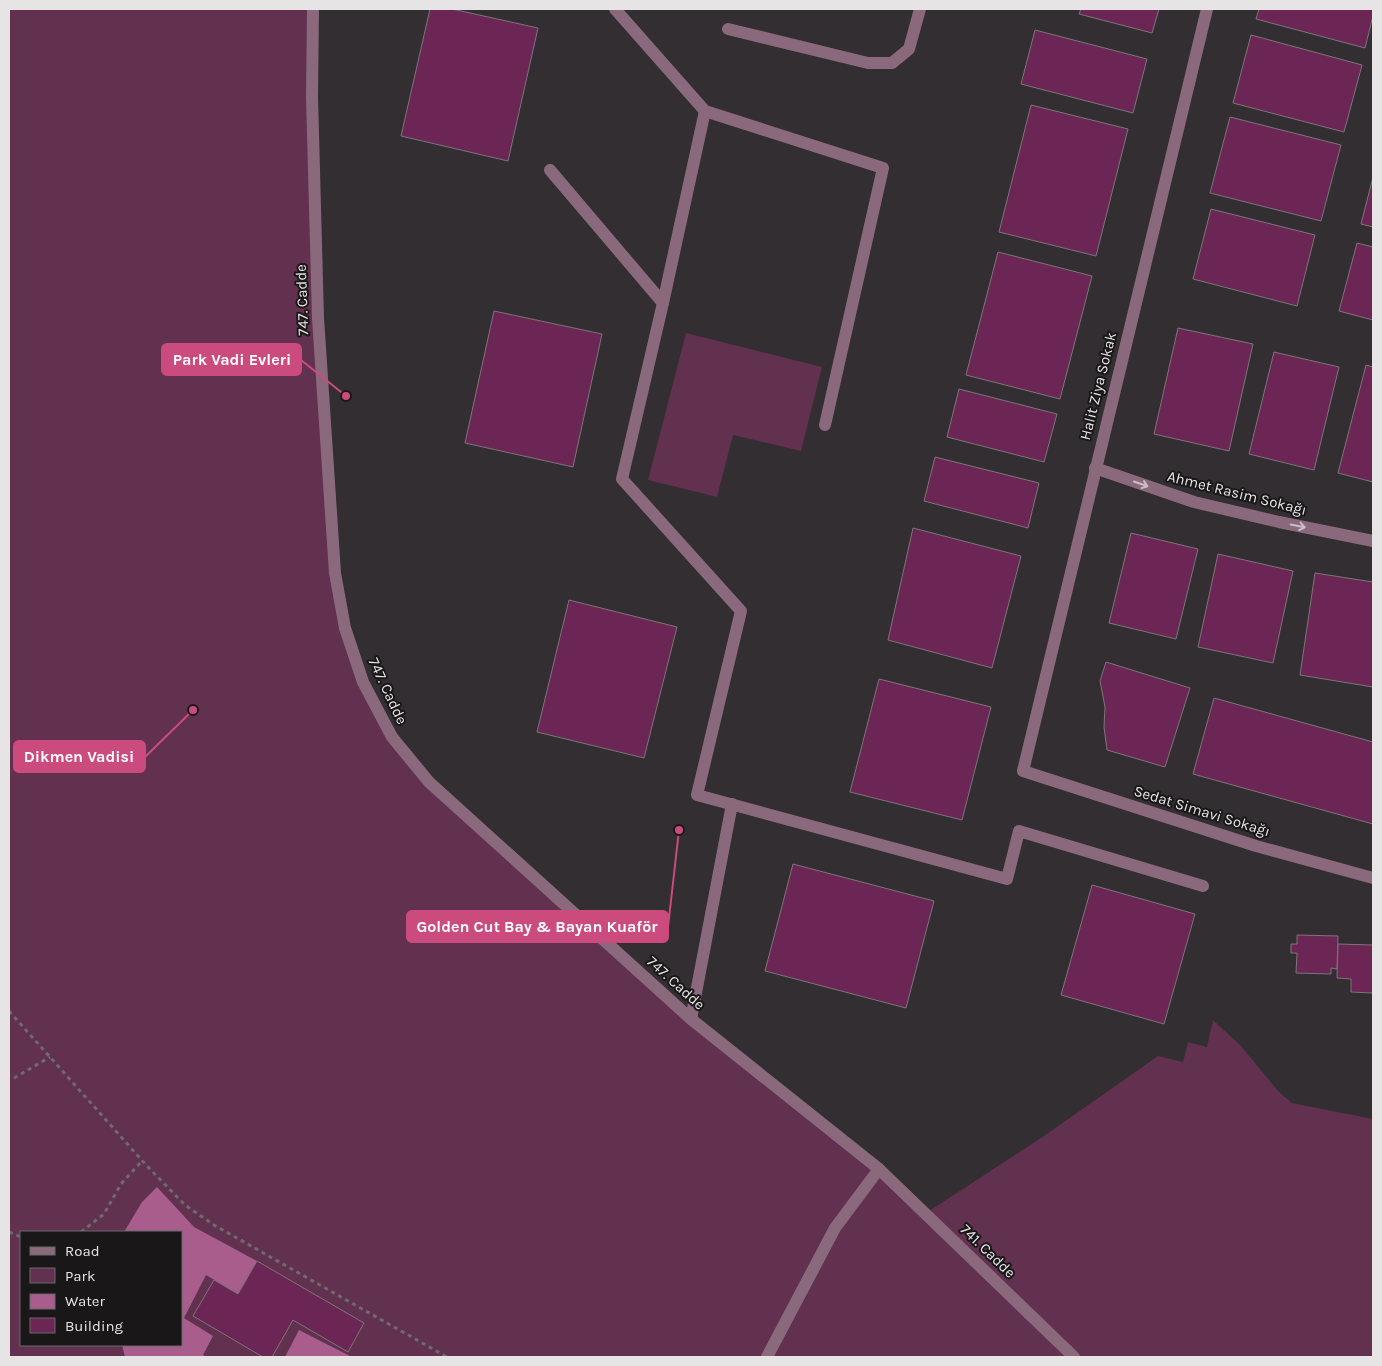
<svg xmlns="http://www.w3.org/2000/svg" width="1382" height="1366" viewBox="0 0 1382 1366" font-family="Karla,sans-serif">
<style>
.green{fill:#61314f;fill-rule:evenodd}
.water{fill:#a85d8c}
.building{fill:#6c2655;stroke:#7b7679}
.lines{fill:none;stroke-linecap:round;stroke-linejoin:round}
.path{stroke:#6e6a6d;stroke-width:3;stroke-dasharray:4 4;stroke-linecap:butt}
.minor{stroke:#8b697d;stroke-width:12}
.oneway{stroke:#cbbfc6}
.labels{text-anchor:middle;stroke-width:4;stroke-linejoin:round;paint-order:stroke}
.street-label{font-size:15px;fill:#e7e4e5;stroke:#191718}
.leader{fill:none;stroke:#cb4b7e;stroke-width:2}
.callout-dot{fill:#cb4b7e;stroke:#191718;stroke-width:2}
.callout{fill:#cb4b7e;stroke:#cb4b7e;stroke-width:2}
.callout-label{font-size:16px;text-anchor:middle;font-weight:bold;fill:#fff}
</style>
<rect width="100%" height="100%" fill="#322e31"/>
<!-- green -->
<g class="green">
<path d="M9 9H313L312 97 335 573 363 682 429 782 691 1019 926 1213 1044 1136 1158 1056 1183 1062 1188 1042 1207 1047 1213 1020 1240 1045 1279 1092 1292 1103 1373 1119V1357H9ZM21 1232H181V1345H21Z"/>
<polygon points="686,333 822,367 801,451 733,435 717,497 648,480"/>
</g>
<!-- water -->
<g class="water">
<polygon points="157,1187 194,1227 257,1261 238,1294 206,1275 184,1318 213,1336 203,1355 207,1357 125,1357 122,1345 181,1345 181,1232 124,1232 142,1202"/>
<polygon points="299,1330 352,1357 285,1357"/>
</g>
<!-- building -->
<g class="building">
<polygon points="430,9 452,9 538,28 508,161 401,136"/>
<polygon points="1081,9 1159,9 1152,33 1079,14"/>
<polygon points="1259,9 1373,9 1373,16 1365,48 1256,19"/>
<polygon points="1035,30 1147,59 1133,113 1021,84"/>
<polygon points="1251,35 1362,65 1344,132 1233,103"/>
<polygon points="1031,105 1128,129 1096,256 999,232"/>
<polygon points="1230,117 1341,145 1321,221 1210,193"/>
<polygon points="1373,177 1373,227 1361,224"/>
<polygon points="1211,209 1315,235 1297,306 1193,279"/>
<polygon points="1357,243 1373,247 1373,320 1339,311"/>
<polygon points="998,252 1092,276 1060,399 966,375"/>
<polygon points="494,311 602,334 573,467 465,443"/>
<polygon points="1178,328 1253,344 1229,451 1154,434"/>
<polygon points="1274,352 1339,367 1314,470 1249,454"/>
<polygon points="1366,365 1373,367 1373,482 1338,473"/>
<polygon points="959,389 1057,414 1044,462 947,437"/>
<polygon points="935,457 1039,483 1028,528 924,501"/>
<polygon points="913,528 1021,556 992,668 888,640"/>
<polygon points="1131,533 1198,549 1176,639 1109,623"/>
<polygon points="1218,554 1293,571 1273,663 1198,647"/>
<polygon points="1315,573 1373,582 1373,687 1300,675"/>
<polygon points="569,600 677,627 644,758 537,732"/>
<polygon points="1106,662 1190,688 1165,767 1107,750 1104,727 1105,707 1100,681"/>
<polygon points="879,679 991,707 962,820 850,792"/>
<polygon points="1214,698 1373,742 1373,824 1193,774"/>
<polygon points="793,864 934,901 906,1008 765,971"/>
<polygon points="1092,885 1195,914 1164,1024 1061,995"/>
<polygon points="1297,935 1338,936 1337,969 1331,968 1331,974 1296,973 1297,953 1291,953 1291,944 1297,944"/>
<polygon points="1338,944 1373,945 1373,993 1351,992 1351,979 1337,978"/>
<polygon points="257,1261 364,1323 348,1352 293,1320 272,1357 263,1357 193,1316 214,1280 238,1294"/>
</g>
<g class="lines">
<!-- path -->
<g class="path">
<polyline points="9,1011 147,1166 185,1205 214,1225 447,1357"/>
<polyline points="14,1078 50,1057"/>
<polyline points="9,1232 21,1237"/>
<polyline points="81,1232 104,1214 121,1184 142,1161"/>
</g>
<!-- minor -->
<g class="minor">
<polyline points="313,9 312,97 318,318 335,573 345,628 363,682 392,737 429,782 691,1019 879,1169 1074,1357"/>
<polyline points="615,9 705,111 883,168 825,425"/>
<polyline points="1207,9 1023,771 1256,846 1373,878"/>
<polyline points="728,29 868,63 892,63 909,49 920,9"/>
<polyline points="705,111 663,303 622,479 741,611 697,795 1007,879 1019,831 1203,886"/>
<polyline points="550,170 663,303"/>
<polyline points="1095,468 1194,502 1279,522 1373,541"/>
<polyline points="691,1019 732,804"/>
<polyline points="767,1357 835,1228 879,1169"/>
</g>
</g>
<!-- one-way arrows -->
<defs><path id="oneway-shaft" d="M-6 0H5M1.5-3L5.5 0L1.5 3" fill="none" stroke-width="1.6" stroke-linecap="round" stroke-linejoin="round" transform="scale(1.25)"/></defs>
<g class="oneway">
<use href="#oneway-shaft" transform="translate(1141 484) rotate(19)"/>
<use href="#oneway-shaft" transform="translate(1298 526) rotate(11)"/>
</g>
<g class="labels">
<!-- street labels -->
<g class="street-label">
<text transform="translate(302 300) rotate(-92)" y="5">747. Cadde</text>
<text transform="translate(1098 386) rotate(-76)" y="5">Halit Ziya Sokak</text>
<text transform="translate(1237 493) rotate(14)" y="5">Ahmet Rasim Sokağı</text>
<text transform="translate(388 691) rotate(65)" y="5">747. Cadde</text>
<text transform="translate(1202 811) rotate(17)" y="5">Sedat Simavi Sokağı</text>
<text transform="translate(676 983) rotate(42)" y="5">747. Cadde</text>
<text transform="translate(988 1251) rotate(44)" y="5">741. Cadde</text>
</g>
</g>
<!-- callouts -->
<path class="leader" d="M346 396L301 360M193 710L145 757M679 830L668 927"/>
<g class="callout-dot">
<circle cx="346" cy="396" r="5"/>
<circle cx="193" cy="710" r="5"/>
<circle cx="679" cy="830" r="5"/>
</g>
<g class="callout">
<rect x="162" y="344" width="139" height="31" rx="5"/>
<rect x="14" y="741" width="131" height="31" rx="5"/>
<rect x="407" y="911" width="261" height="31" rx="5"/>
</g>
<g class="callout-label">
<text x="232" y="365">Park Vadi Evleri</text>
<text x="79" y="762">Dikmen Vadisi</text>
<text x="537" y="932">Golden Cut Bay &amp; Bayan Kuaför</text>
</g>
<!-- border -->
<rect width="1382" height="1366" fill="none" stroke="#e7e4e5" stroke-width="20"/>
<!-- legend -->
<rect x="20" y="1231" width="162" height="115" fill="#191718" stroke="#6b696a"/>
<rect x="30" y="1247" width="25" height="8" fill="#8b697d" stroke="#6b696a"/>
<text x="65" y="1256" font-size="15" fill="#e7e4e5">Road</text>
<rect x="30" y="1268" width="25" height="15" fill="#61314f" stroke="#6b696a"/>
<text x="65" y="1281" font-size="15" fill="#e7e4e5">Park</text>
<rect x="30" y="1294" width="25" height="15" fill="#a85d8c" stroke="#6b696a"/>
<text x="65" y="1306" font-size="15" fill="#e7e4e5">Water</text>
<rect x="30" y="1318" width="25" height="15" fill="#6c2655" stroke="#6b696a"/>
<text x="65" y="1331" font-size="15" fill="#e7e4e5">Building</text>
</svg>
